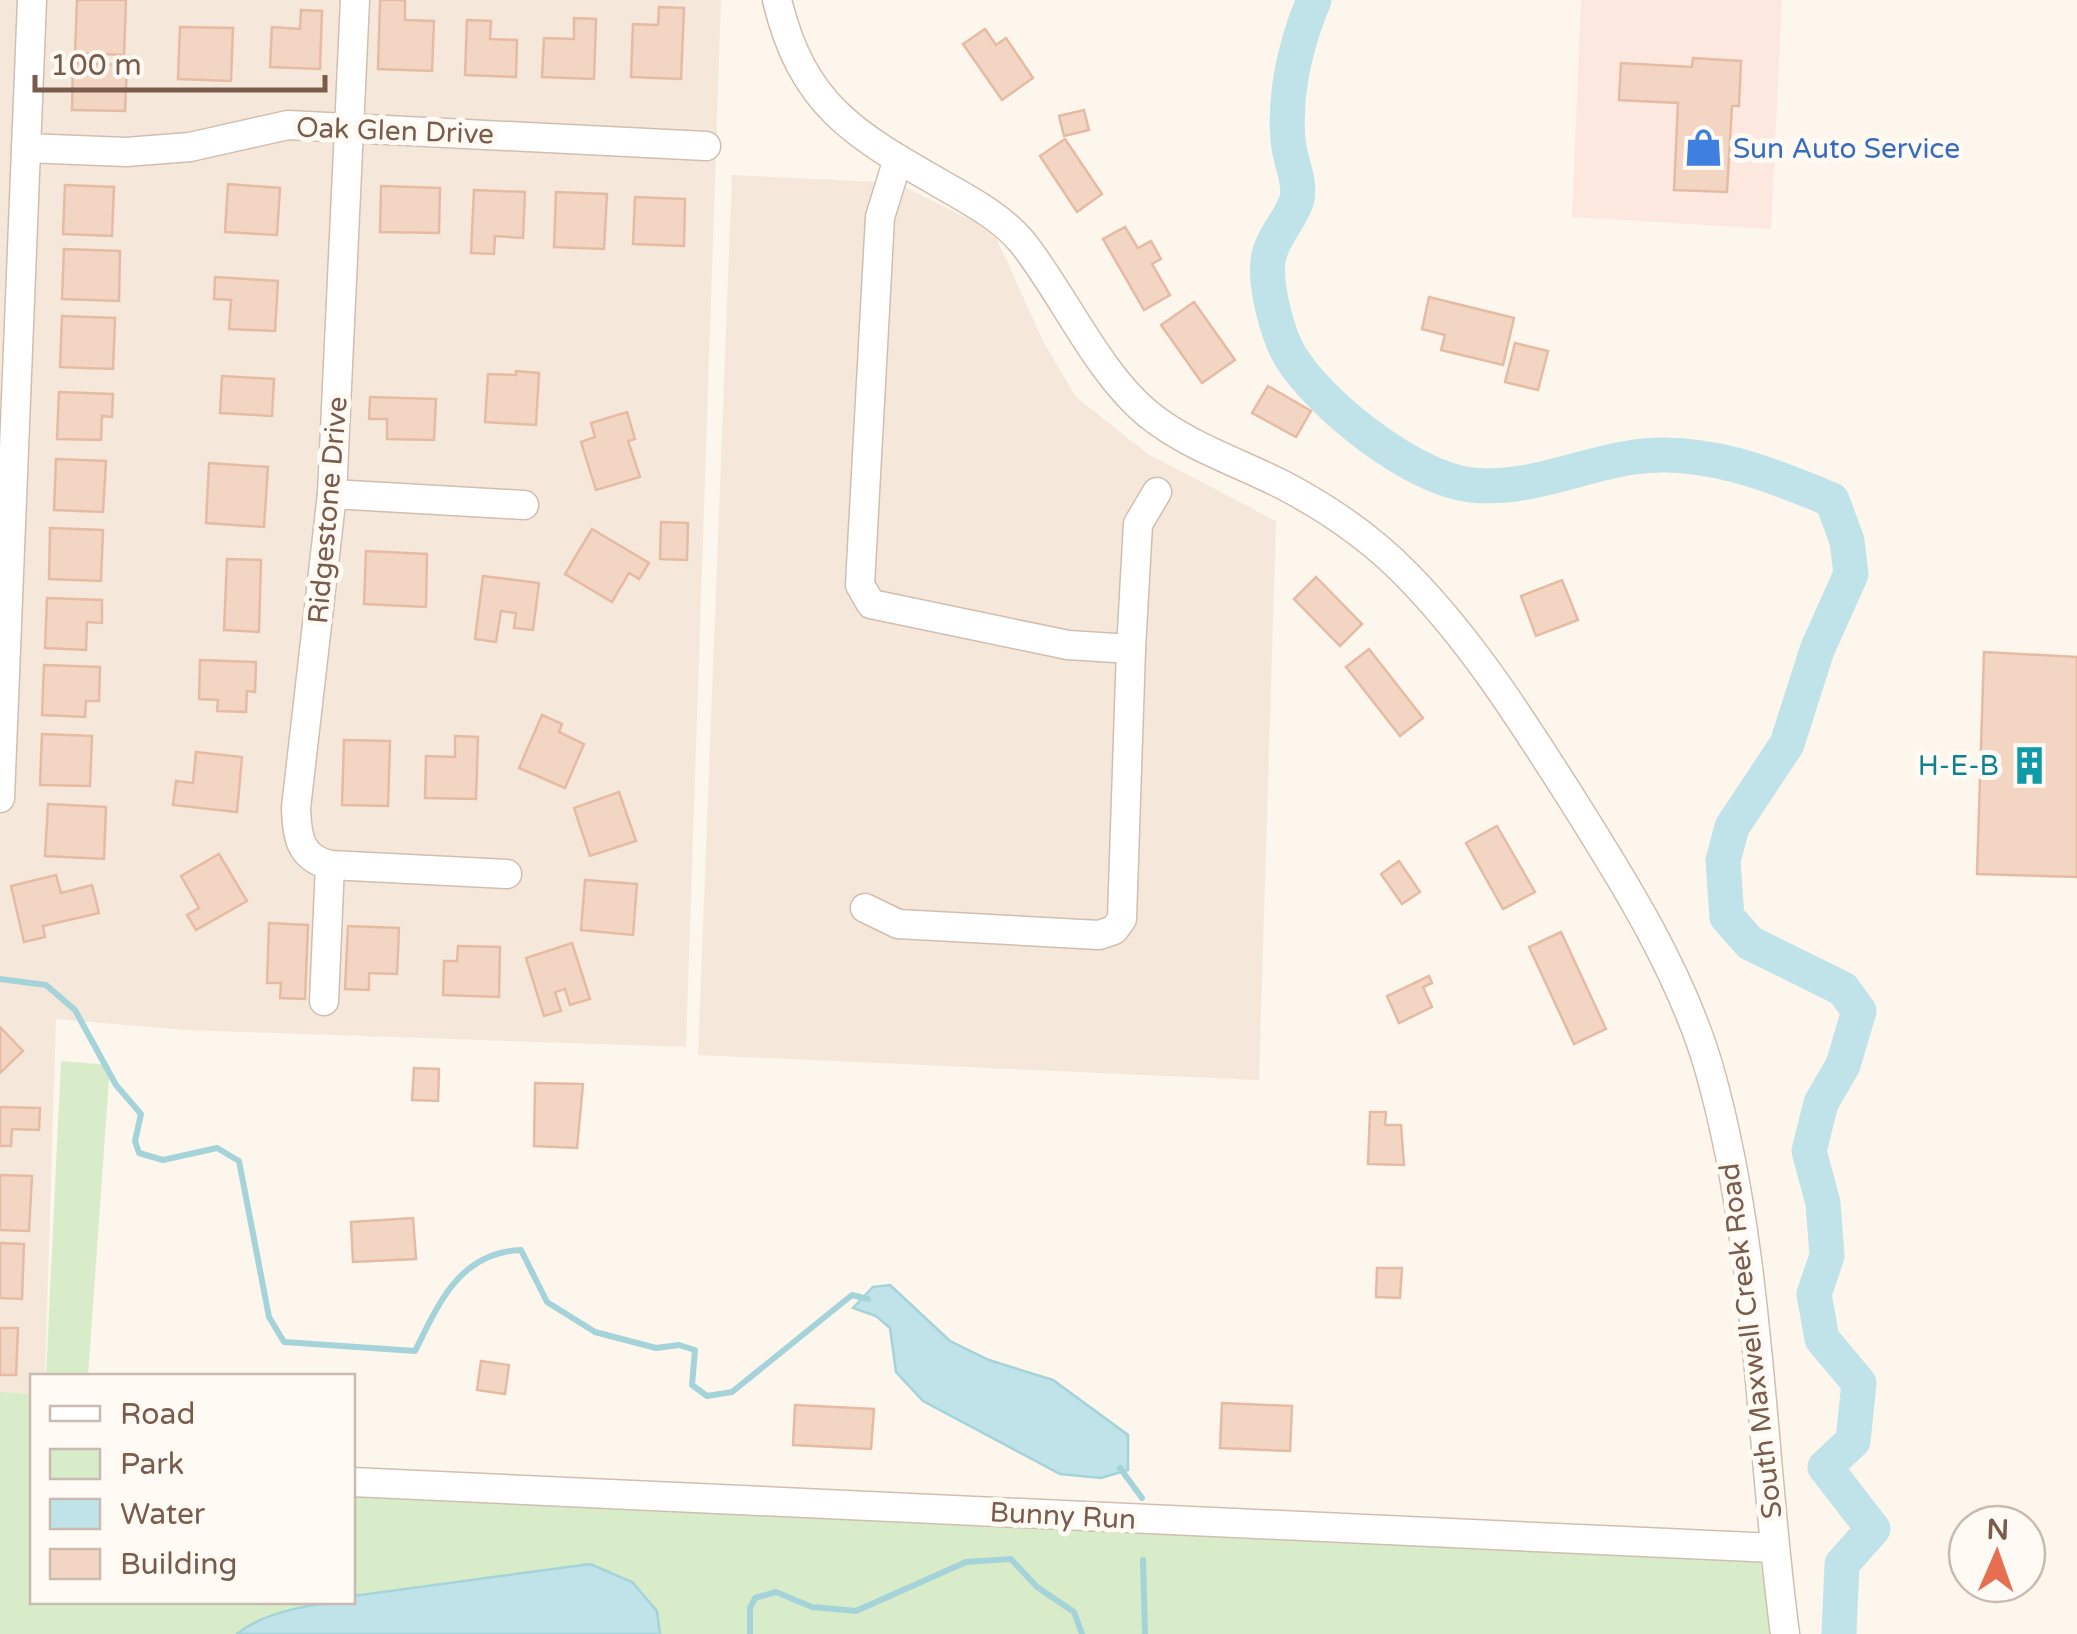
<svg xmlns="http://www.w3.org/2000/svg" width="2077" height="1634" viewBox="0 0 2077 1634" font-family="'Varela Round',sans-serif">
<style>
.residential{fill:#f5e8da}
.commercial{fill:#fde8e0}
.green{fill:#d8ecc9}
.water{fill:#bfe3e8;stroke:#a5d3da;stroke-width:2.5}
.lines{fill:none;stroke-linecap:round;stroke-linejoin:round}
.stream{stroke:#a5d3da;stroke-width:6}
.river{stroke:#bfe3e8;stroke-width:35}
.building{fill:#f3d5c3;stroke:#e6bba3;stroke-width:2.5}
.minor-casing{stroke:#d1beb0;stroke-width:31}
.minor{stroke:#fff;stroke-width:28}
.labels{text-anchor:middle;stroke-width:10;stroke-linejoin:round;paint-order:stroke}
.street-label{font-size:28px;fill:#7a5c4d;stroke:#fffaf3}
.shop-label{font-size:28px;fill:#366cbe;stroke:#fffaf3;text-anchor:start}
.culture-label{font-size:28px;fill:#0d838f;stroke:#fffaf3;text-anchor:end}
</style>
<rect width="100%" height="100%" fill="#fdf6ec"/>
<!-- residential -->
<g class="residential">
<polygon points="0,0 721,0 686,1047 185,1030 56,1019 45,1376 32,1376 32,1394 0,1392"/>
<polygon points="732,175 897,183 993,231 1045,345 1076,397 1148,454 1276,521 1259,1080 698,1055"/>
</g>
<!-- commercial -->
<polygon class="commercial" points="1581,0 1782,0 1771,229 1572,217"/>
<!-- green -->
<g class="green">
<polygon points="61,1061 110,1065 88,1376 46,1376"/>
<polygon points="0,1392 32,1394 32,1602 352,1602 353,1496 1760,1556 1771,1634 0,1634"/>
</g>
<!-- water -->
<g class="water">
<polygon points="890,1285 950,1341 989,1360 1053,1380 1128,1435 1128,1470 1101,1478 1060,1474 923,1401 896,1372 890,1328 876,1316 853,1308 873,1287"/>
<path d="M590 1564 632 1582 657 1611 660 1634H237C265 1611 318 1602 352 1602L353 1596Z"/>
</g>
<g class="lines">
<!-- stream -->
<g class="stream">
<path d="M0 979 46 985 75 1010 116 1085 141 1114 135 1141 139 1153 163 1160 217 1148 239 1161 269 1317 284 1342 415 1351C439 1303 460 1252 521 1250L547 1302 595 1332 656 1348 679 1345 695 1350 692 1385 707 1396 732 1392 852 1295 868 1299"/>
<polyline points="1120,1468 1142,1498"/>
<polyline points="1143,1560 1145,1634"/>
<polyline points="750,1634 750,1608 755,1598 776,1592 812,1607 856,1611 966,1562 1011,1559 1037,1587 1074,1612 1082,1634"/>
</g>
<!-- river -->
<path class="river" d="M1314 0C1296 42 1284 93 1288 140 1289 159 1301 180 1297 199 1291 220 1270 239 1268 261 1265 287 1277 333 1290 356 1321 406 1412 478 1471 485 1529 491 1579 465 1634 457 1702 447 1771 474 1832 500L1847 541 1851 574 1817 650 1787 744 1732 827 1723 861 1727 917 1750 943 1843 989 1859 1011 1843 1065 1821 1103 1809 1151 1823 1203 1827 1256 1814 1294 1822 1339 1859 1383 1853 1441 1825 1467 1873 1529 1842 1564 1839 1634"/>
</g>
<!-- building -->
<g class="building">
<polygon points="77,0 126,0 124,55 75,53"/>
<polygon points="380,0 405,0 405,20 434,21 432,71 378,69"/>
<polygon points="659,7 684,8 681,79 631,77 633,24 658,25"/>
<polygon points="301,10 322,11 320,69 270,67 272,27 300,29"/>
<polygon points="574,18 596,19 594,79 542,77 544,38 574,39"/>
<polygon points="467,20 491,21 490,39 517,40 516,77 465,75"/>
<polygon points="180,27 233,28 231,81 178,79"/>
<polygon points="985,29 996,45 1006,38 1033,78 1002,100 963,44"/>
<polygon points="1693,58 1741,61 1739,106 1732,106 1727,192 1674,190 1678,103 1619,100 1621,63 1692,67"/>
<polygon points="73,63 127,65 125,111 72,110"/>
<polygon points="1084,110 1089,130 1064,136 1059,116"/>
<polygon points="1065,139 1102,194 1077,212 1040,156"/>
<polygon points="228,184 280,188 277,235 225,232"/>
<polygon points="65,185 114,187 112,236 63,234"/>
<polygon points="381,186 440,188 439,233 380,232"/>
<polygon points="474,190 525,192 523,238 495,236 494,254 471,253"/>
<polygon points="556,192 607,194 604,249 554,247"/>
<polygon points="635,197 685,199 684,246 633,244"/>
<polygon points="1125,227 1138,248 1151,241 1161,259 1152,264 1170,295 1144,310 1103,239"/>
<polygon points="64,249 120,251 119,301 62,299"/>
<polygon points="215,277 278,281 275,331 229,329 231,300 214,299"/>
<polygon points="1429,297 1514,318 1503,365 1441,350 1445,335 1422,329"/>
<polygon points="1194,302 1235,360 1202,383 1161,325"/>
<polygon points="62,316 115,318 113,369 60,367"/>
<polygon points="1515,343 1548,351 1538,390 1505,382"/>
<polygon points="516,371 539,373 536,425 485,422 488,374 516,375"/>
<polygon points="222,376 274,379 272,416 220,413"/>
<polygon points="1268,386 1311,411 1296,437 1252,413"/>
<polygon points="59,392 113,394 112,417 102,416 101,440 57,439"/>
<polygon points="370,397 436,399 434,440 387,439 387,419 369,419"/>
<polygon points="627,412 635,439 628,441 640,477 596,490 581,442 595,437 591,423"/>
<polygon points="56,459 106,461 103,512 54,510"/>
<polygon points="209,463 268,467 264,527 206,523"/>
<polygon points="661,522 688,523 687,560 660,559"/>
<polygon points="50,528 103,530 101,581 49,579"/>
<polygon points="592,529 649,563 639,579 629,573 612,602 565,574"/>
<polygon points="366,551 427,554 426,607 364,604"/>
<polygon points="227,559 261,560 259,632 224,630"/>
<polygon points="483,576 539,583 533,630 514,628 516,613 501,611 496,642 475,639"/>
<polygon points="1316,577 1362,624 1340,646 1294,599"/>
<polygon points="1562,580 1578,620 1536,636 1521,596"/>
<polygon points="47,598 102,600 102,623 87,622 86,650 45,648"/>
<polygon points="1369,649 1423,718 1400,736 1346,667"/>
<polygon points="1984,652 2077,657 2077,877 1977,874"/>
<polygon points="200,660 256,662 255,692 247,691 246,712 217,711 218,700 199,699"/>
<polygon points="44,665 100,667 99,701 86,701 85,717 42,715"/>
<polygon points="542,715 562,724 559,732 584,744 565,788 519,768"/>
<polygon points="42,734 92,736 90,786 40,785"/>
<polygon points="455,736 478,737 476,799 425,798 426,756 455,757"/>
<polygon points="344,740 390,741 388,806 342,805"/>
<polygon points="196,752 242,757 237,812 173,805 176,781 193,783"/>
<polygon points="619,792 636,841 590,856 574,808"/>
<polygon points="48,804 106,807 104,859 45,856"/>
<polygon points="1497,826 1535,892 1503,909 1466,843"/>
<polygon points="219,854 247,901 196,930 187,915 199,908 181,876"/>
<polygon points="1399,861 1420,892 1402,904 1381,874"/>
<polygon points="56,875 61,893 92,885 99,913 43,926 45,937 24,942 11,886"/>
<polygon points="585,880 637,884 633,935 581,930"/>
<polygon points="269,923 308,925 305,999 280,998 281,983 267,983"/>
<polygon points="348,926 399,928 397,974 369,973 369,990 345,989"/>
<polygon points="1561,932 1606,1029 1574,1044 1529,947"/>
<polygon points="572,943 590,999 570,1005 565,989 555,992 561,1011 544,1016 526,958"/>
<polygon points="458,946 500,947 499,997 443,995 444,961 457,961"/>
<polygon points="1429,976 1432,983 1423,987 1432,1007 1399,1023 1387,996"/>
<polygon points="0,1027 23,1051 0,1073"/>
<polygon points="414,1068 439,1069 438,1101 412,1100"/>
<polygon points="535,1083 583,1084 577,1148 534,1146"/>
<polygon points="0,1107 40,1108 39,1130 12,1129 11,1146 0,1146"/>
<polygon points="1370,1112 1386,1112 1385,1125 1401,1125 1404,1165 1368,1164"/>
<polygon points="0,1175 32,1176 29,1231 0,1230"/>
<polygon points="413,1218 416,1259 353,1262 351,1222"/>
<polygon points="0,1243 24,1244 22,1299 0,1298"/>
<polygon points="1377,1268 1402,1268 1400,1298 1376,1297"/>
<polygon points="0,1328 18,1328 16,1375 0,1375"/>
<polygon points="481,1361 509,1365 505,1394 477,1390"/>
<polygon points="1222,1403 1292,1406 1290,1451 1220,1448"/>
<polygon points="795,1405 874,1409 871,1449 793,1445"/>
</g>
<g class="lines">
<defs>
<g id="minor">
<path d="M355 0 332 494 296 808C297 835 299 858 330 865L507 874"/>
<path d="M777 0C803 108 857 136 948 188 974 203 1002 218 1022 242 1063 293 1097 372 1148 414 1189 447 1238 462 1283 485 1327 508 1372 539 1407 575 1471 640 1521 719 1570 796 1623 880 1681 972 1709 1068 1761 1251 1760 1446 1785 1634"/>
<polyline points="26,148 126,152 190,147 288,125 706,146"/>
<polyline points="898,159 880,217 860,585 871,604 1068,645 1131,649 1138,524 1157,492"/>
<polyline points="332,494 524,505"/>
<polyline points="0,798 32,0"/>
<polyline points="865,908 898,924 1099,935 1114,930 1122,919 1131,649"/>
<polyline points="324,1001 330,865"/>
<polyline points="352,1482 1774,1548"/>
</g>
</defs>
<!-- minor casing -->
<use href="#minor" class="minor-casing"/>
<!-- minor -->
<use href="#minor" class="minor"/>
</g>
<!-- icons -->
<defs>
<symbol id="shop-bare" viewBox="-9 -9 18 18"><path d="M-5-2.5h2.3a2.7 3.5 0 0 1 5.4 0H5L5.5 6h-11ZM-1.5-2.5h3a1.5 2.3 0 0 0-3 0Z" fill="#3f7fe0" stroke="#fffaf3" stroke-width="2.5" paint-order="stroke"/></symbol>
<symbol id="building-bare" viewBox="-9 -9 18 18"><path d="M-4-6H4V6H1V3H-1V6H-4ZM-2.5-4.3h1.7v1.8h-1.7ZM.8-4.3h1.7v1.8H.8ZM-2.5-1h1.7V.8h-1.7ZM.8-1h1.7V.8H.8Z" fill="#0f9aa8" stroke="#fffaf3" stroke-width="2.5" paint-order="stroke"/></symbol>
</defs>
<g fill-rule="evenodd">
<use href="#shop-bare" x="1676" y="120" width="55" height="55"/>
<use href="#building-bare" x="2002" y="738" width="55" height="55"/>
</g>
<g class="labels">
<!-- street labels -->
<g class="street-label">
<text transform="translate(395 130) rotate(2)" y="10">Oak Glen Drive</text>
<text transform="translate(327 510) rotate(-85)" y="10">Ridgestone Drive</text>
<text transform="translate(1750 1341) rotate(-97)" y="10">South Maxwell Creek Road</text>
<text transform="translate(1063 1515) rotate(3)" y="10">Bunny Run</text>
</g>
<!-- shop labels -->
<g class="shop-label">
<text x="1733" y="158">Sun Auto Service</text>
</g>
<!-- culture labels -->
<g class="culture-label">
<text x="1999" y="775">H-E-B</text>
</g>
</g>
<!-- legend -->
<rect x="30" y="1374" width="325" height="230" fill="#fffaf3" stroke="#cabbb1" stroke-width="2.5"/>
<rect x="50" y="1406" width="50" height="15" fill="#ffffff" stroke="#cabbb1" stroke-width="2.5"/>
<text x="120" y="1424" font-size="30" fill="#7a5c4d">Road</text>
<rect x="50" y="1449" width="50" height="30" fill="#d8ecc9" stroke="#cabbb1" stroke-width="2.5"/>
<text x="120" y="1474" font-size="30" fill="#7a5c4d">Park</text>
<rect x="50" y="1499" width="50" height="30" fill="#bfe3e8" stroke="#cabbb1" stroke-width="2.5"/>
<text x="120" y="1524" font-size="30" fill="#7a5c4d">Water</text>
<rect x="50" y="1549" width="50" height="30" fill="#f3d5c3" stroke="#cabbb1" stroke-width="2.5"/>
<text x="120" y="1574" font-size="30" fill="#7a5c4d">Building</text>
<!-- north arrow -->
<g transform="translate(1997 1554) rotate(2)"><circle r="48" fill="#fffaf3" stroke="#cabbb1" stroke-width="2.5"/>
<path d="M0-8L18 38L0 25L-18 38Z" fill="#e76f51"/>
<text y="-15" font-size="28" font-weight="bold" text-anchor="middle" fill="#7a5c4d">N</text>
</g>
<!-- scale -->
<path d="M35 75v15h290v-15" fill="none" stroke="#7a5c4d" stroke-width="5"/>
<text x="50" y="75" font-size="30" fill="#7a5c4d" stroke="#fffaf3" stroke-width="8" paint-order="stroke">100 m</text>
</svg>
